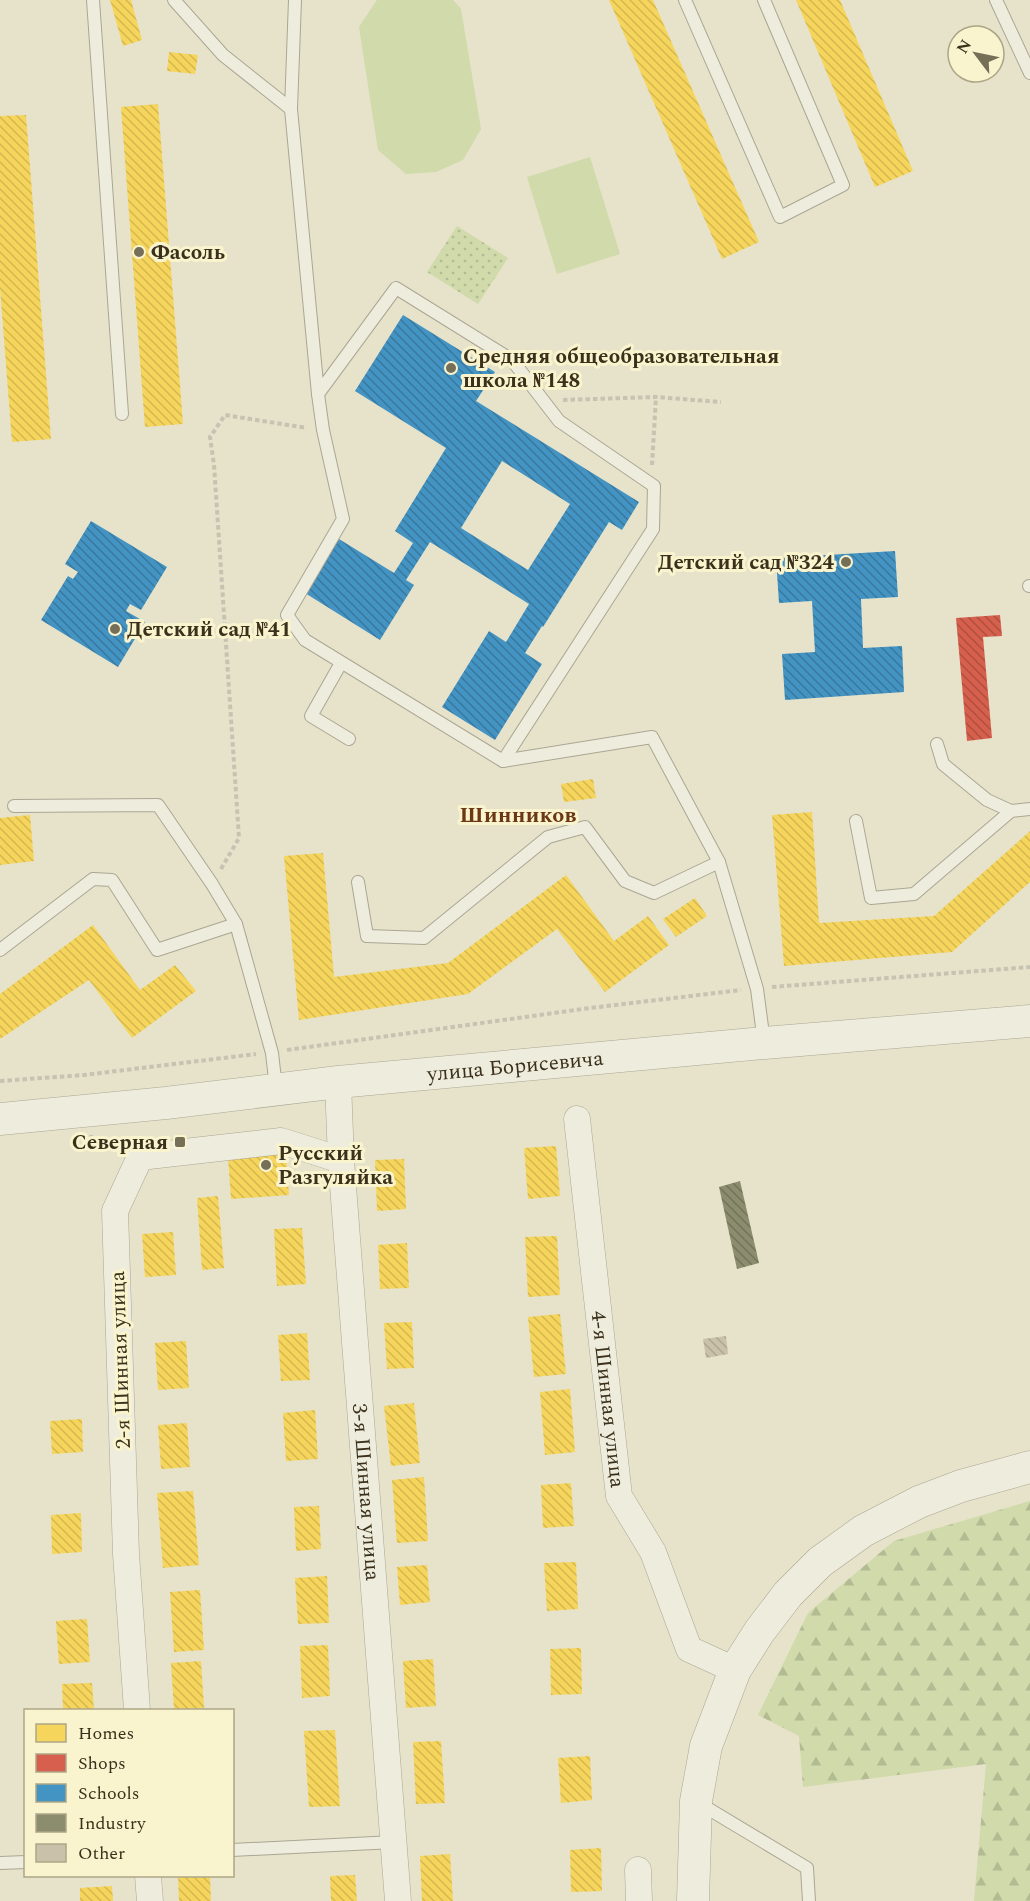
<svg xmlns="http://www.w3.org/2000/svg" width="1030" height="1901" viewBox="0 0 1030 1901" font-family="Spectral,serif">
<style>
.green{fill:#d0daaa}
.forest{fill:url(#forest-firs)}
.park{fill:url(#park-dots)}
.homes{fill:url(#homes-back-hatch)}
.shops{fill:url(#shops-back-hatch)}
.schools{fill:url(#schools-back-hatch);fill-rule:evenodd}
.industry{fill:url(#industry-back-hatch)}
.building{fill:url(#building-back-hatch)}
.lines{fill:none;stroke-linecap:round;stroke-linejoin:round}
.service-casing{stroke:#aba694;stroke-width:14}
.minor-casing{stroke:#aba694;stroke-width:27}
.tertiary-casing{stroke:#aba694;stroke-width:33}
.path{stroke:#c6c3b3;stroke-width:4;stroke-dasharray:4.5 3;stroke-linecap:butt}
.service{stroke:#eeecdc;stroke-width:12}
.minor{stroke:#eeecdc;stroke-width:26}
.tertiary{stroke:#eeecdc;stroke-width:32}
.poi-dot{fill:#766f58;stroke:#f9f4ce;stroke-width:2}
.labels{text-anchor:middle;stroke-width:6;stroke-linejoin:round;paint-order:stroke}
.poi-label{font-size:21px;font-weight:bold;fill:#3a301b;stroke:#f9f4ce;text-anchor:start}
.street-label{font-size:21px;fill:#3a301b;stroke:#f9f4ce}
.neighbourhood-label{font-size:22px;font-weight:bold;fill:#6c3715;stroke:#f9f4ce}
</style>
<defs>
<pattern id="forest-firs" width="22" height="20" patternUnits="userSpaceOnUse" patternTransform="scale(1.5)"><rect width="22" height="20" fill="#d0daaa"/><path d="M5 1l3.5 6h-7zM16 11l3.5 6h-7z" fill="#b3bb92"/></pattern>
<pattern id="park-dots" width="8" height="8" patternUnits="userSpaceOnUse" patternTransform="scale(1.5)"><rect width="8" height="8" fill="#d0daaa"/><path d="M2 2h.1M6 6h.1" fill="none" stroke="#b3bb92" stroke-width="1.8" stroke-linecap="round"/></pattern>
<pattern id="homes-back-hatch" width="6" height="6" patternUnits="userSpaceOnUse" patternTransform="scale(1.5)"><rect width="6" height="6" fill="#f6d55c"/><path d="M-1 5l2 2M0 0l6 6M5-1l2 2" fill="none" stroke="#d4b74f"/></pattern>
<pattern id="shops-back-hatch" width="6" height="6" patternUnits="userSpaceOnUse" patternTransform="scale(1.5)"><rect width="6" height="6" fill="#d6604d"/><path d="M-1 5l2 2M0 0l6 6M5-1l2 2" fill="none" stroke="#af503f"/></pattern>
<pattern id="schools-back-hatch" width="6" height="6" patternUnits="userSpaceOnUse" patternTransform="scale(1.5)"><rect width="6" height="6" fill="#4393c3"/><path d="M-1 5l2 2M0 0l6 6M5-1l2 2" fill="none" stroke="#39789e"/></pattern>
<pattern id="industry-back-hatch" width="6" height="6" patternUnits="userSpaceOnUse" patternTransform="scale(1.5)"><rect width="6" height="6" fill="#8c8c6e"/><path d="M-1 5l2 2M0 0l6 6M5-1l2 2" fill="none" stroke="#73735a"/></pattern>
<pattern id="building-back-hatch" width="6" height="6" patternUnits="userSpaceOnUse" patternTransform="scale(1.5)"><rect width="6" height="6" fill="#cac1aa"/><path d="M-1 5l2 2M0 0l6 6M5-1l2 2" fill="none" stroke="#aea692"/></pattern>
</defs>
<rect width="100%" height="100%" fill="#e6e3ca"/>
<!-- green -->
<g class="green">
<polygon points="377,0 453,0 461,9 481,129 463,160 436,172 406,174 378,150 359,27"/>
<polygon points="590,157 620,254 557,274 527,177"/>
</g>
<!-- forest -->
<polygon class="forest" points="1030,1501 1030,1901 974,1901 986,1764 803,1787 799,1736 758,1715 808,1613 894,1541"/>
<!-- park -->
<polygon class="park" points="457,226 508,258 478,304 427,272"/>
<!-- homes -->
<g class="homes">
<polygon points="110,0 131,0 142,40 123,46"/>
<polygon points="609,0 653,0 759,242 722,259"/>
<polygon points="796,0 840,0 913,171 875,187"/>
<polygon points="169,52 198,55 195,74 167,71"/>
<polygon points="158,104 183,424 145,427 121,107"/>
<polygon points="26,115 51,439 12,442 0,288 0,116"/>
<polygon points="593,779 596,798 564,802 561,784"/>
<polygon points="812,812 819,923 934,916 1030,831 1030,882 952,952 784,966 772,815"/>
<polygon points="30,815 34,861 0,865 0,818"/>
<polygon points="323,853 334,977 448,963 566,875 614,941 648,916 669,945 605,992 557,929 468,994 299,1020 284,856"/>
<polygon points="695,898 707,916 676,937 663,919"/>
<polygon points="93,925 140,990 175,965 196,991 132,1038 89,980 0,1039 0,994"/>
<polygon points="556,1146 560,1196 528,1199 524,1148"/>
<polygon points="286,1152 289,1195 231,1199 228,1157"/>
<polygon points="404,1159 406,1209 377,1211 375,1160"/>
<polygon points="218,1196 224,1268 202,1270 197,1198"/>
<polygon points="302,1228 306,1284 277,1286 274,1229"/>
<polygon points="173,1232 176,1275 145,1277 142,1234"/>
<polygon points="557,1236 560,1295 528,1297 525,1237"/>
<polygon points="407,1243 409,1288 380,1289 378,1245"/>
<polygon points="560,1314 566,1374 534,1377 528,1317"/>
<polygon points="412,1322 414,1368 387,1369 384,1323"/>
<polygon points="307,1333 310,1380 281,1381 278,1335"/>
<polygon points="186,1341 189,1388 158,1390 155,1343"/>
<polygon points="570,1389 575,1452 545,1455 540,1392"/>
<polygon points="414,1403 420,1463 391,1466 384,1406"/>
<polygon points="315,1410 318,1459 286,1461 283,1413"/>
<polygon points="82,1419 83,1452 52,1454 50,1421"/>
<polygon points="187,1423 190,1467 161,1469 158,1425"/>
<polygon points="424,1477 428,1541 397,1543 392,1480"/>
<polygon points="571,1483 574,1526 543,1528 541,1485"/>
<polygon points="193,1491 199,1565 163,1568 157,1493"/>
<polygon points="319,1506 321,1549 296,1551 294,1507"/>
<polygon points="81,1513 82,1552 52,1554 51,1515"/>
<polygon points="576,1562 578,1609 547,1611 544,1563"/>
<polygon points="427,1565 430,1602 400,1605 397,1567"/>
<polygon points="327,1576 329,1623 298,1624 295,1578"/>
<polygon points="200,1590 204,1650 174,1652 170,1592"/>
<polygon points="87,1619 90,1662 59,1664 56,1621"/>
<polygon points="328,1645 330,1696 302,1698 300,1646"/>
<polygon points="581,1648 582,1694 551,1695 550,1649"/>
<polygon points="433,1659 436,1706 406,1708 403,1661"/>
<polygon points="201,1661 204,1708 174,1710 171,1663"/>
<polygon points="92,1683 94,1710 63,1710 62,1684"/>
<polygon points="335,1730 340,1806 309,1807 304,1731"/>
<polygon points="441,1741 445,1803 416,1804 413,1742"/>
<polygon points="590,1756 592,1800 561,1803 558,1758"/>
<polygon points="601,1848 602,1891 571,1892 570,1850"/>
<polygon points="450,1854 453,1901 422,1901 420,1856"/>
<polygon points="355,1875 357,1901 331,1901 330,1876"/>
<polygon points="178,1876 210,1876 211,1901 179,1901"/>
<polygon points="112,1886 113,1901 80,1901 80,1888"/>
</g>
<!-- shops -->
<polygon class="shops" points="1000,615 1002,636 983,637 992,738 967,741 956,618"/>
<!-- schools -->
<g class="schools">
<path d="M403 315 495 372 476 401 639 502 622 530 609 522 543 627 542 626 525 653 542 664 495 740 442 707 489 631 506 642 529 604 430 542 406 580 414 585 380 640 305 593 339 539 394 573 413 543 395 531 446 448 355 391ZM502 461 570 504 528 570 461 528Z"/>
<polygon points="91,521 167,567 141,610 130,604 126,611 145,622 118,667 41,620 68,576 73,579 78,572 65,564"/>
<polygon points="895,551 898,597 861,599 863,648 902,646 904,692 785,700 782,654 815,652 812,601 779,603 776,558"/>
</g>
<!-- industry -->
<polygon class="industry" points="740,1181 759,1263 737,1269 719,1187"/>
<!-- building -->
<polygon class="building" points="726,1336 728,1354 706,1358 703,1339"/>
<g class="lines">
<defs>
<g id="service">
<polyline points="93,0 122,414"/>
<polyline points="174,0 223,55 291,109 295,0"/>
<polyline points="685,0 780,217 843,185 764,0"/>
<polyline points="996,0 1030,73"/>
<polyline points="291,109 318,394 396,288 512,360 559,421 654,486 653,529 503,761"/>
<polyline points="318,394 323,430 343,519 287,615 305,640 503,761 652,737 719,862"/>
<polyline points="1029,586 1030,586"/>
<polyline points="341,663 311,716 349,739"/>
<polyline points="937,744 943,764 987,800 1011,811"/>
<polyline points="14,806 158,805 212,884 236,924"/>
<polyline points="856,821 871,898 914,894 1011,811 1030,809"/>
<polyline points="358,882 367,936 424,938 548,837 585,827 625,881 654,893 719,862 757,989 764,1042"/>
<polyline points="0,950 93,879 112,880 157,950 236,924 272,1053 276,1088"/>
<polyline points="697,1802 807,1868 809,1901"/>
<polyline points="232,1850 394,1842"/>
<polyline points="0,1863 26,1862"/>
</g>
<g id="minor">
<path id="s1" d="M338 1082 341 1160 398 1901"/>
<path id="s2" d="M577 1119 619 1496 653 1552 689 1649 735 1670"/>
<polyline points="137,1710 126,1554 115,1211 140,1157 281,1141 341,1160"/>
<polyline points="638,1870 639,1901"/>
<polyline points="148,1876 150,1901"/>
</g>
<g id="tertiary">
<path id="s3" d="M0 1119 166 1103 338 1082 764 1043 1030 1021"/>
<polyline points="693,1901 696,1801 706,1746 735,1670 759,1632 788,1594 820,1562 863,1531 919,1502 961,1486 1030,1467"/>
</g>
</defs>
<!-- service casing -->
<use href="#service" class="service-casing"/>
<!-- minor casing -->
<use href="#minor" class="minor-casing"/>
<!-- tertiary casing -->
<use href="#tertiary" class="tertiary-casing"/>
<!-- path -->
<g class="path">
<polyline points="563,400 656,397 721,402"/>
<polyline points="652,465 656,397"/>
<polyline points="221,869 239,838 214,465 210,437 225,415 307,428"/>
<polyline points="772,987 1030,967"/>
<polyline points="287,1050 590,1008 741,990"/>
<polyline points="0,1081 84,1075 256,1054"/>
<polyline points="91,1135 92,1146"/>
</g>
<!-- service -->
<use href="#service" class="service"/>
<!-- minor -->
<use href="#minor" class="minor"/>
<!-- tertiary -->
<use href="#tertiary" class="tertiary"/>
</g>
<!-- markers -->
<g class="poi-dot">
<circle cx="139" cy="252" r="6"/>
<circle cx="451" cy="368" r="6"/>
<circle cx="846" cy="562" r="6"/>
<circle cx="115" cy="629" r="6"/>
<rect x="174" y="1136" width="12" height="12" rx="3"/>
<circle cx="266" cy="1165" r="6"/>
</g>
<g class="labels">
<!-- poi labels -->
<g class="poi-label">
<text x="151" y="259">Фасоль</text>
<text x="463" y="363">Средняя общеобразовательная<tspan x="463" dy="24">школа №148</tspan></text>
<text x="834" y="569" text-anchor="end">Детский сад №324</text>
<text x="127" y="636">Детский сад №41</text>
<text x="168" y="1149" text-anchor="end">Северная</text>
<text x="278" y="1160">Русский<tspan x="278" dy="24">Разгуляйка</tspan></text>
</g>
<!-- street labels -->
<g class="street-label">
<text dy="7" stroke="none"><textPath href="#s3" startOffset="518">улица Борисевича</textPath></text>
<text transform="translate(120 1360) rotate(-92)" y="7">2-я Шинная улица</text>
<text dy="7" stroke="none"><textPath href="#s2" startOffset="282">4-я Шинная улица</textPath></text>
<text dy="7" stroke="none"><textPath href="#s1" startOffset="411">3-я Шинная улица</textPath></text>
</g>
<!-- neighbourhood labels -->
<g class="neighbourhood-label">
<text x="518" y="822">Шинников</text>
</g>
</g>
<!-- legend -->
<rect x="24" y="1709" width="210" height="168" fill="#f9f4ce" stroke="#ada686" stroke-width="1.5"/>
<rect x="36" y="1724" width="30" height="18" fill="#f6d55c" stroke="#ada686" stroke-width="1.5"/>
<text x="78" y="1739" font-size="18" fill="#3a301b">Homes</text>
<rect x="36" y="1754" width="30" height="18" fill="#d6604d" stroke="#ada686" stroke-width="1.5"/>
<text x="78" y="1769" font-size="18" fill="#3a301b">Shops</text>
<rect x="36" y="1784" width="30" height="18" fill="#4393c3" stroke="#ada686" stroke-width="1.5"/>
<text x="78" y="1799" font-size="18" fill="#3a301b">Schools</text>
<rect x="36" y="1814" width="30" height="18" fill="#8c8c6e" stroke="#ada686" stroke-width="1.5"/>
<text x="78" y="1829" font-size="18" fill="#3a301b">Industry</text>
<rect x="36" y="1844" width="30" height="18" fill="#cac1aa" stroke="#ada686" stroke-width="1.5"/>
<text x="78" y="1859" font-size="18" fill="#3a301b">Other</text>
<!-- north arrow -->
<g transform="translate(976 54) rotate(302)"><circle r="28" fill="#f9f4ce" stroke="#ada686" stroke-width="1.5"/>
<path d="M0-4.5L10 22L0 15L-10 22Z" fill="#766f58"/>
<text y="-9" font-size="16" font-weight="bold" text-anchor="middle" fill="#3a301b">N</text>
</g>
</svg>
